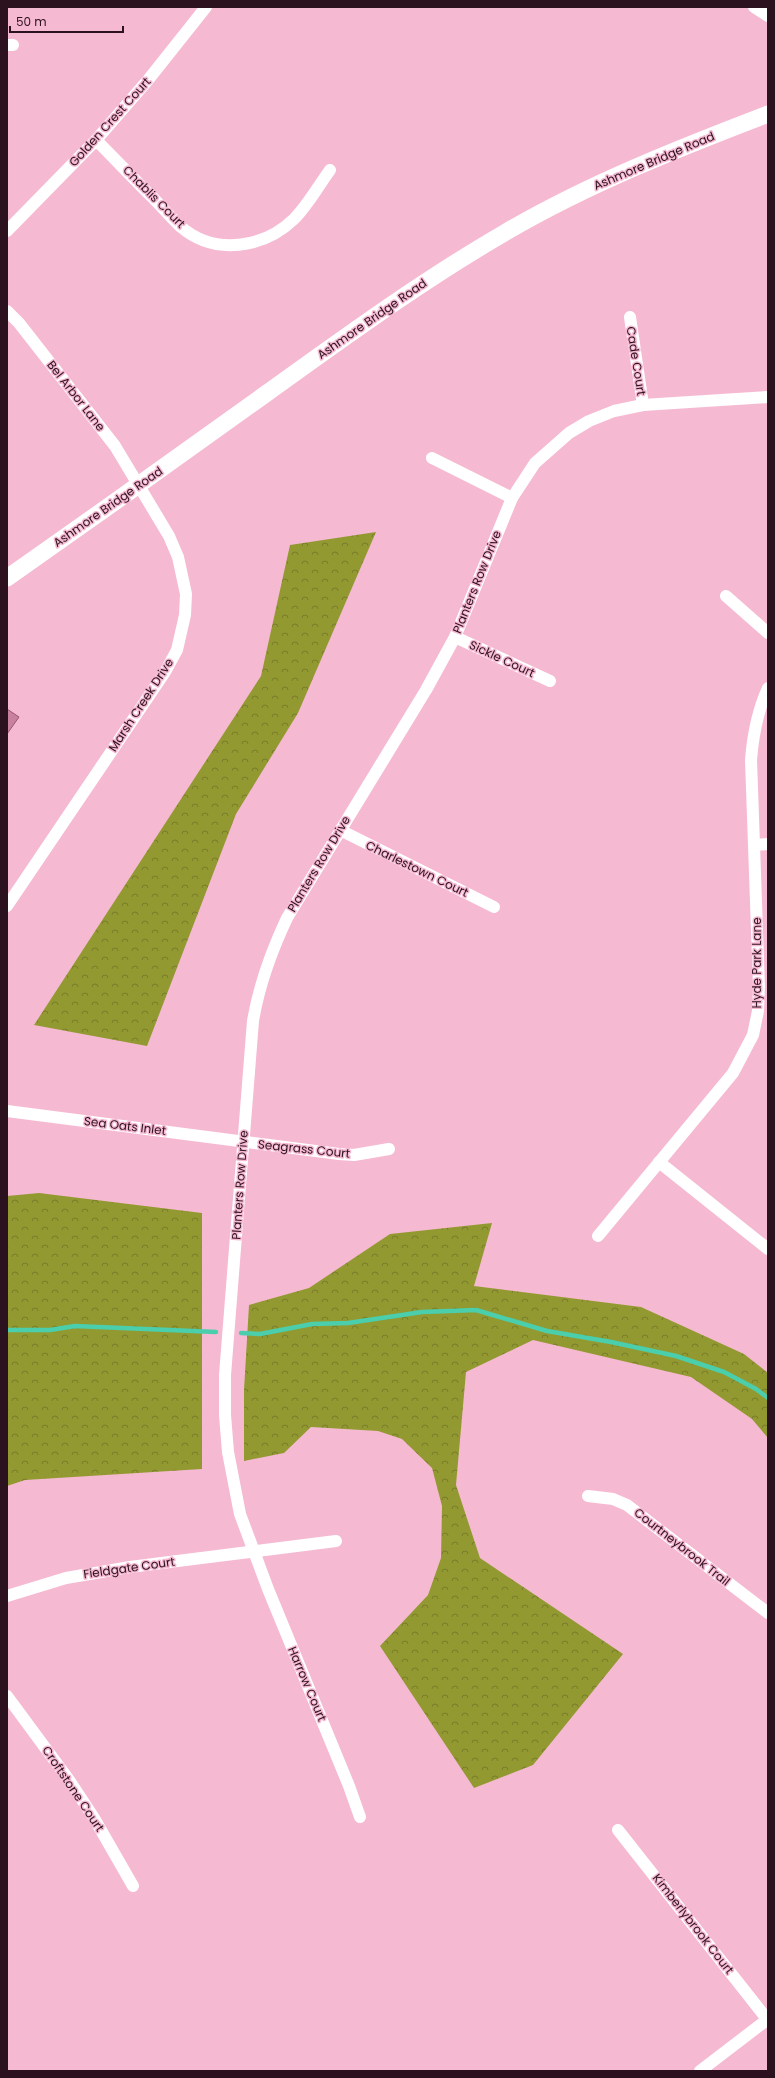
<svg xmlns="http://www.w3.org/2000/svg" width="775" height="2078" viewBox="0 0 775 2078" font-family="Poppins,sans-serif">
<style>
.forest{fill:url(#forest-crowns)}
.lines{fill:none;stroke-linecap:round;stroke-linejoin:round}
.stream{stroke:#4aceac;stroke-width:4.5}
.building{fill:#c981a0;stroke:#995674}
.street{stroke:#fff;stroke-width:12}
.secondary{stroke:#fff;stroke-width:17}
.labels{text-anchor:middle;stroke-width:3;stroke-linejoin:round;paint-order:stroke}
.street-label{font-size:12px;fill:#2c111e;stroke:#f6b9d2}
</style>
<defs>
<pattern id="forest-crowns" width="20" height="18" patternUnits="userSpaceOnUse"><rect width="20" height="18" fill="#939931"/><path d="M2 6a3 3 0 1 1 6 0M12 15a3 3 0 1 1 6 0" fill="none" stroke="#787b29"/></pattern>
</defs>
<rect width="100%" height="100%" fill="#f6b9d2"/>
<!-- forest -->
<g class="forest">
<polygon points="376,532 298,713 236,814 147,1046 34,1025 261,676 290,545"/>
<polygon points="39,1193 202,1213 202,1469 25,1480 7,1486 7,1196"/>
<polygon points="492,1223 474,1286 641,1307 744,1354 768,1373 768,1438 752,1419 691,1377 533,1340 466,1372 456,1485 480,1558 623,1654 533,1765 474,1788 380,1646 428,1595 441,1558 442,1506 432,1468 402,1439 378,1431 311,1427 284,1453 244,1461 244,1390 249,1305 309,1288 390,1234"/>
</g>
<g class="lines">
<!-- stream -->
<g class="stream">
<polyline points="7,1330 50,1330 75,1326 216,1332"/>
<polyline points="241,1333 260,1334 312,1324 348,1323 422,1312 476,1310 547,1331 611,1342 676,1356 724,1372 756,1389 768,1398"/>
</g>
</g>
<!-- building -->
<polygon class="building" points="7,709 19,717 7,734"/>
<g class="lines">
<!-- street -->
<g class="street">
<polyline points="754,7 768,16"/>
<polyline points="7,45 13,45"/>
<path d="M96 140C113 157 130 175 147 192 159 203 169 216 181 227 215 256 264 248 294 219 308 205 319 185 330 170"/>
<polyline points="7,231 96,140 148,80 206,7"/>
<polyline points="7,311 19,323 115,446 169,536 178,557 186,594 185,615 177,650 165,672 7,906"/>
<polyline points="630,317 643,405"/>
<polyline points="432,458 512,498"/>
<polyline points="726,596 768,633"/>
<polyline points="455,637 550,681"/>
<polyline points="340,830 494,907"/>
<polyline points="755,845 768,844"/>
<polyline points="7,1111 339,1154 354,1155 389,1149"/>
<polyline points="659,1162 768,1249"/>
<path d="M598 1236 733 1073 753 1035 758 1011 759 987 751 760C753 734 757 712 768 688"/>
<polyline points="588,1496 613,1499 627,1505 768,1613"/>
<polyline points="7,1596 66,1578 130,1567 336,1541"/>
<polyline points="7,1696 69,1780 94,1818 133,1886"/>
<path d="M360 1817 349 1786 268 1589 240 1514 228 1452 225 1415V1375L253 1021C259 985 271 952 287 918L426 690 455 637 512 498 535 463 569 433 589 421 614 411 643 405 768 397"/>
<polyline points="618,1830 767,2019"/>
<polyline points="700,2071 768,2019"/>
</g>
<!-- secondary -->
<path class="secondary" d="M7 578C94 517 181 455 267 393 345 337 423 280 506 232 588 184 679 148 768 114"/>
</g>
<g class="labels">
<!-- street labels -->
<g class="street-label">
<text transform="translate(110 122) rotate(-48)" y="4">Golden Crest Court</text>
<text transform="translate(654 161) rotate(-23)" y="4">Ashmore Bridge Road</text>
<text transform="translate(154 197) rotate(45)" y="4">Chablis Court</text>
<text transform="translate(372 319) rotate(-35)" y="4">Ashmore Bridge Road</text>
<text transform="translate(636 361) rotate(81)" y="4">Cade Court</text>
<text transform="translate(76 396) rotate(52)" y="4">Bel Arbor Lane</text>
<text transform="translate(108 507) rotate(-35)" y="4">Ashmore Bridge Road</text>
<text transform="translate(477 582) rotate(-68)" y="4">Planters Row Drive</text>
<text transform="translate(502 659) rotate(25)" y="4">Sickle Court</text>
<text transform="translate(141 705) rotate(-57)" y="4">Marsh Creek Drive</text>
<text transform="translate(319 864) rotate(-59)" y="4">Planters Row Drive</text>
<text transform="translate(417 869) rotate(26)" y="4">Charlestown Court</text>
<text transform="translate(757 963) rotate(-90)" y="4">Hyde Park Lane</text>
<text transform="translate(125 1126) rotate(7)" y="4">Sea Oats Inlet</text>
<text transform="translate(304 1149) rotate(6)" y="4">Seagrass Court</text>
<text transform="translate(240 1185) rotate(-86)" y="4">Planters Row Drive</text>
<text transform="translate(682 1547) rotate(38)" y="4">Courtneybrook Trail</text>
<text transform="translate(129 1568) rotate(-8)" y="4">Fieldgate Court</text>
<text transform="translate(307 1684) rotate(67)" y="4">Harrow Court</text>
<text transform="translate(73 1789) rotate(56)" y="4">Croftstone Court</text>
<text transform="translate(693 1924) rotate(52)" y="4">Kimberlybrook Court</text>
</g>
</g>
<!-- border -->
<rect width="775" height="2078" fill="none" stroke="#2c111e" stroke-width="16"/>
<!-- scale -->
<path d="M10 26v6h113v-6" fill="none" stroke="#2c111e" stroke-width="2"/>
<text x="16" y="26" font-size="12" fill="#2c111e" stroke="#f6b9d2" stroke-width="3" paint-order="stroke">50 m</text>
</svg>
